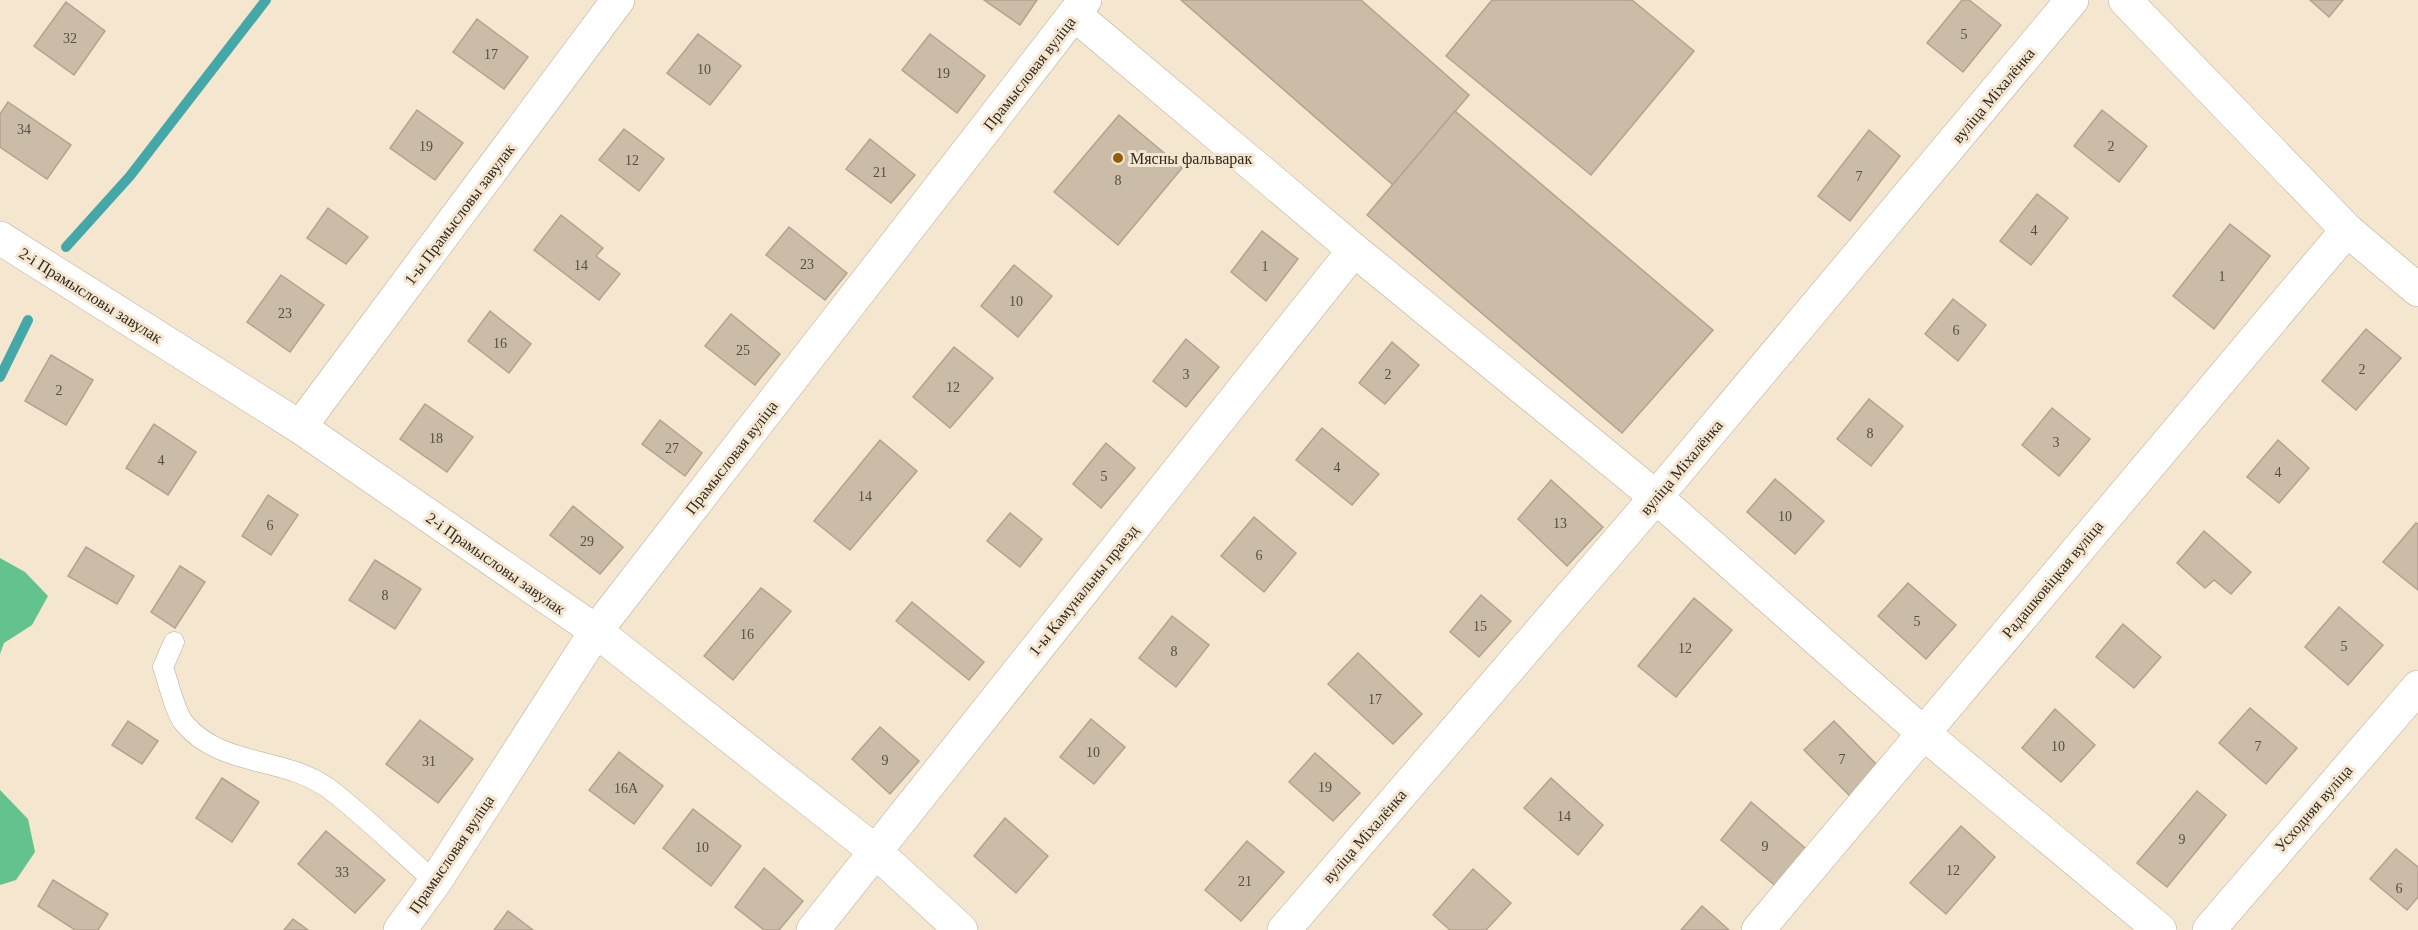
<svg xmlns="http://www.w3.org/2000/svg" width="2418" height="930" viewBox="0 0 2418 930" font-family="'Times New Roman',serif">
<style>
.forest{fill:#63c28d}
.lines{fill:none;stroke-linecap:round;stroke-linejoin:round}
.stream{stroke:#45a7a7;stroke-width:10}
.building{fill:#cabca7;stroke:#b1a38e;stroke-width:1.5}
.service-casing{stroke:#b9ab96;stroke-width:21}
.minor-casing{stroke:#b9ab96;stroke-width:34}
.service{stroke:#fff;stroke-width:20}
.minor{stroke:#fff;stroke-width:33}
.poi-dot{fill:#90610b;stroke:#f5e6d0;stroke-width:2}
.labels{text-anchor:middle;stroke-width:6;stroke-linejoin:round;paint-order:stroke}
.number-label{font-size:14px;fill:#564e43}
.street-label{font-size:16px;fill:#302a22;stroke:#f5e6d0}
.poi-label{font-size:16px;fill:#302a22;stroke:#f5e6d0;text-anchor:start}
</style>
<rect width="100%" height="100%" fill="#f5e6d0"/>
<!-- forest -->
<g class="forest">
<polygon points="0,558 25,572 48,596 32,625 4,643 0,654"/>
<polygon points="0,790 28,819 35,852 16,880 0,885"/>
</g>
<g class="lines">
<!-- stream -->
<g class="stream">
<polyline points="66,247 130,176 266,0"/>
<polyline points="0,377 28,320"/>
</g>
</g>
<!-- building -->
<g class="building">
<polygon points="984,0 1037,0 1020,25"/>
<polygon points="1181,0 1361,0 1469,95 1393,185"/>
<polygon points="1492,0 1632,0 1694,51 1591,175 1446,56"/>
<polygon points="1962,0 1969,0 2001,25 1963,72 1927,43"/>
<polygon points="2310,0 2343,0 2329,17"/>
<polygon points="66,2 105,31 74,75 34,46"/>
<polygon points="477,19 528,57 504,89 453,52"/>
<polygon points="698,34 741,66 710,105 667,73"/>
<polygon points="930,34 985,76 957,113 902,70"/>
<polygon points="8,102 71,145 47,179 0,147 0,114"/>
<polygon points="417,110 463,143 435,180 390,148"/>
<polygon points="2102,110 2147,146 2119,182 2074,146"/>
<polygon points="1455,111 1713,330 1622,433 1367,215"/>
<polygon points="1119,115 1182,168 1118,245 1054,192"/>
<polygon points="624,129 664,159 639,191 599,160"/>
<polygon points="1869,130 1900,156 1850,221 1818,196"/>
<polygon points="870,139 915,175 891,203 846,169"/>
<polygon points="2037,194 2068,218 2031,265 2000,241"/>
<polygon points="328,208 368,237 346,264 307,238"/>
<polygon points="561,215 603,248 596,256 620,274 599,300 534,250"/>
<polygon points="2230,224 2270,256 2214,329 2173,296"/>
<polygon points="789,227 847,273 825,300 766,255"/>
<polygon points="1262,231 1298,259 1266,301 1231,272"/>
<polygon points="1014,265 1052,296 1018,337 981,306"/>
<polygon points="281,275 324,305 290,352 247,322"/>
<polygon points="1953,299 1986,325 1958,361 1925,334"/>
<polygon points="490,311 531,344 509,373 468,341"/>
<polygon points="731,314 780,354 755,385 705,346"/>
<polygon points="2366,329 2401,358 2356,410 2322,381"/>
<polygon points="1186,339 1219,367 1186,407 1153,381"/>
<polygon points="1392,342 1419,365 1385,404 1359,383"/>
<polygon points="954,347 993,378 950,428 913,397"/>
<polygon points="51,355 93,380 66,425 25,401"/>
<polygon points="1869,399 1903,426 1871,466 1837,439"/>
<polygon points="425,404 473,437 447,472 400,439"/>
<polygon points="2052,408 2090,439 2059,476 2022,445"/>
<polygon points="660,420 702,453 685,476 642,444"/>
<polygon points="154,424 196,452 168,495 126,468"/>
<polygon points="1322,428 1379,474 1352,505 1296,460"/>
<polygon points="880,440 917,471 850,550 814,521"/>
<polygon points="2278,440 2309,468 2279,503 2247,477"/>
<polygon points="1106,443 1135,468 1101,508 1073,484"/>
<polygon points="1775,479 1824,521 1795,554 1747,512"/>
<polygon points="1551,480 1603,527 1567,566 1518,519"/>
<polygon points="268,495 298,515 271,555 242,536"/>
<polygon points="573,506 623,547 600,574 550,535"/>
<polygon points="1010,513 1042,539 1020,567 987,541"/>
<polygon points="1254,517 1296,553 1264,592 1221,556"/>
<polygon points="2416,523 2418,524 2418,590 2383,562"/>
<polygon points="2204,531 2251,572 2231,594 2214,580 2205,588 2177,563"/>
<polygon points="86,547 134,576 117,604 68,576"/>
<polygon points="375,560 421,589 395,629 349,600"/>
<polygon points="180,566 205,582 175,628 151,612"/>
<polygon points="1908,583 1956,625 1926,659 1878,616"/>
<polygon points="761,588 791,611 733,680 704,656"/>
<polygon points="1481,595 1511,621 1479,657 1450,632"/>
<polygon points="1694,598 1732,630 1676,697 1638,666"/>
<polygon points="912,602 984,662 969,680 896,621"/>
<polygon points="2339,607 2383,645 2348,685 2305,647"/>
<polygon points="1172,616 1209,645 1176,687 1139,658"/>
<polygon points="2123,624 2161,657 2134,688 2096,657"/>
<polygon points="1358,653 1422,714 1393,744 1328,684"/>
<polygon points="2250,708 2297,748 2266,784 2219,743"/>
<polygon points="2055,709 2095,745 2061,782 2022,748"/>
<polygon points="1091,719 1125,747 1094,784 1060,757"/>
<polygon points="420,720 473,759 438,803 386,764"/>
<polygon points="128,721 158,741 142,764 112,745"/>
<polygon points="1834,721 1880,768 1851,797 1804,750"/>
<polygon points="880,727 919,761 890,794 852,759"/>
<polygon points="619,752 663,786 634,824 589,790"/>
<polygon points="1315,753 1360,793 1333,821 1289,782"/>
<polygon points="222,778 259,802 232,842 196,818"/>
<polygon points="1551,778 1603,825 1578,855 1524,808"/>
<polygon points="2197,791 2226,815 2167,887 2137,863"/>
<polygon points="1751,802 1810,852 1778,888 1721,840"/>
<polygon points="693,809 741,846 711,886 663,848"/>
<polygon points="1005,818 1048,856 1016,893 974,856"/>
<polygon points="1961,826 1995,857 1946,914 1910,883"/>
<polygon points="326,831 385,880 355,913 298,864"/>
<polygon points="1247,841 1284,872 1241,921 1205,890"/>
<polygon points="2396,849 2418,867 2418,897 2407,910 2370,879"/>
<polygon points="764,868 803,901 779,930 764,930 735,907"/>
<polygon points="1473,869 1511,903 1486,930 1450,930 1433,915"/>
<polygon points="53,880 108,914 98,930 75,930 38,906"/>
<polygon points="1702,906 1729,930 1681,930"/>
<polygon points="508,911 533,930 494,930"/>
<polygon points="293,919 308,930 284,930"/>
</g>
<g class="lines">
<defs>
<path id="service" d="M174 642 163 667C168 681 175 712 184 723 220 767 283 756 328 788 365 816 400 851 435 882"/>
<g id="minor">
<polyline points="2125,0 2347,230 2418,290"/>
<polyline points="1074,14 1354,250 1656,497 1922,732 2160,930"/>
<polyline points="0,238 300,427 596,631 875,851 961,930"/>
<polyline points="300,427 618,0"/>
<polyline points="400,930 435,882 596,631 1085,0"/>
<polyline points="813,930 1354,250"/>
<polyline points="1284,930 1656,497 2072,0"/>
<polyline points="1758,930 2347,230"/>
<polyline points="2209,930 2418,687"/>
</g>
</defs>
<!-- service casing -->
<use href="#service" class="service-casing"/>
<!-- minor casing -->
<use href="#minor" class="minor-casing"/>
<!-- service -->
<use href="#service" class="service"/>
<!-- minor -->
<use href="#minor" class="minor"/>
</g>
<!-- markers -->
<circle class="poi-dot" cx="1118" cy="158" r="6"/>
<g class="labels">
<!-- number labels -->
<g class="number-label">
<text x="1964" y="39">5</text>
<text x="70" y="43">32</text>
<text x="491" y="59">17</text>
<text x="704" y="74">10</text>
<text x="943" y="78">19</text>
<text x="24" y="134">34</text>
<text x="426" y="151">19</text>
<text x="2111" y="151">2</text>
<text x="632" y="165">12</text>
<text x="880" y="177">21</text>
<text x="1859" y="181">7</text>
<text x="1118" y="185">8</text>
<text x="2034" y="235">4</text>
<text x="807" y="269">23</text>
<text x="581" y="270">14</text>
<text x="1265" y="271">1</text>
<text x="2222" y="281">1</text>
<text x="1016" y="306">10</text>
<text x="285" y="318">23</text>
<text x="1956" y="335">6</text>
<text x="500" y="348">16</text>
<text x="743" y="355">25</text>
<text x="2362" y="374">2</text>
<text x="1186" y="379">3</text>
<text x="1388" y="379">2</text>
<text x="953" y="392">12</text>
<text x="59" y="395">2</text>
<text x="1870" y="438">8</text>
<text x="436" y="443">18</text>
<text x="2056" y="447">3</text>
<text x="672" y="453">27</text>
<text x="161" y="465">4</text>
<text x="1337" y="472">4</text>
<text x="2278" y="477">4</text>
<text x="1104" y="481">5</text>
<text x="865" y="501">14</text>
<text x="1785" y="521">10</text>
<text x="1560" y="528">13</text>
<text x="270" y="530">6</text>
<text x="587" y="546">29</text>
<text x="1259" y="560">6</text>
<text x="385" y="600">8</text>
<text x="1917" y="626">5</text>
<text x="1480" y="631">15</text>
<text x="747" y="639">16</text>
<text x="2344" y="651">5</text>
<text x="1685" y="653">12</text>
<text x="1174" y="656">8</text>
<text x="1375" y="704">17</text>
<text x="2058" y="751">10</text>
<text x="2258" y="751">7</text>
<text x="1093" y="757">10</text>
<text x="1842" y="764">7</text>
<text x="885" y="765">9</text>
<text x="429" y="766">31</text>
<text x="1325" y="792">19</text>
<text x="626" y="793">16А</text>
<text x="1564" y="821">14</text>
<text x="2182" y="844">9</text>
<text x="1765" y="851">9</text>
<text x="702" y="852">10</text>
<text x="1953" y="875">12</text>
<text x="342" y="877">33</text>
<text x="1245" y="886">21</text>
<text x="2399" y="893">6</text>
</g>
<!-- street labels -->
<g class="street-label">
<text transform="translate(1029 73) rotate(-52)" y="6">Прамысловая вуліца</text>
<text transform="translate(1993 95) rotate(-50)" y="6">вуліца Міхалёнка</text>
<text transform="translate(459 214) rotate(-53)" y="6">1-ы Прамысловы завулак</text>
<text transform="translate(91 295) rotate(32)" y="6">2-і Прамысловы завулак</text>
<text transform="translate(731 457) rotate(-52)" y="6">Прамысловая вуліца</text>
<text transform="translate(1681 467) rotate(-50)" y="6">вуліца Міхалёнка</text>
<text transform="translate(496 563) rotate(35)" y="6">2-і Прамысловы завулак</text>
<text transform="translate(2052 579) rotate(-50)" y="6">Радашковіцкая вуліца</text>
<text transform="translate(1083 590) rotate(-51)" y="6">1-ы Камунальны праезд</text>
<text transform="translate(2313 808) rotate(-49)" y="6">Усходняя вуліца</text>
<text transform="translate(1364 836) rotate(-49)" y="6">вуліца Міхалёнка</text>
<text transform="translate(451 854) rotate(-56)" y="6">Прамысловая вуліца</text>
</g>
<!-- poi labels -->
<g class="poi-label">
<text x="1130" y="164">Мясны фальварак</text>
</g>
</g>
</svg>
